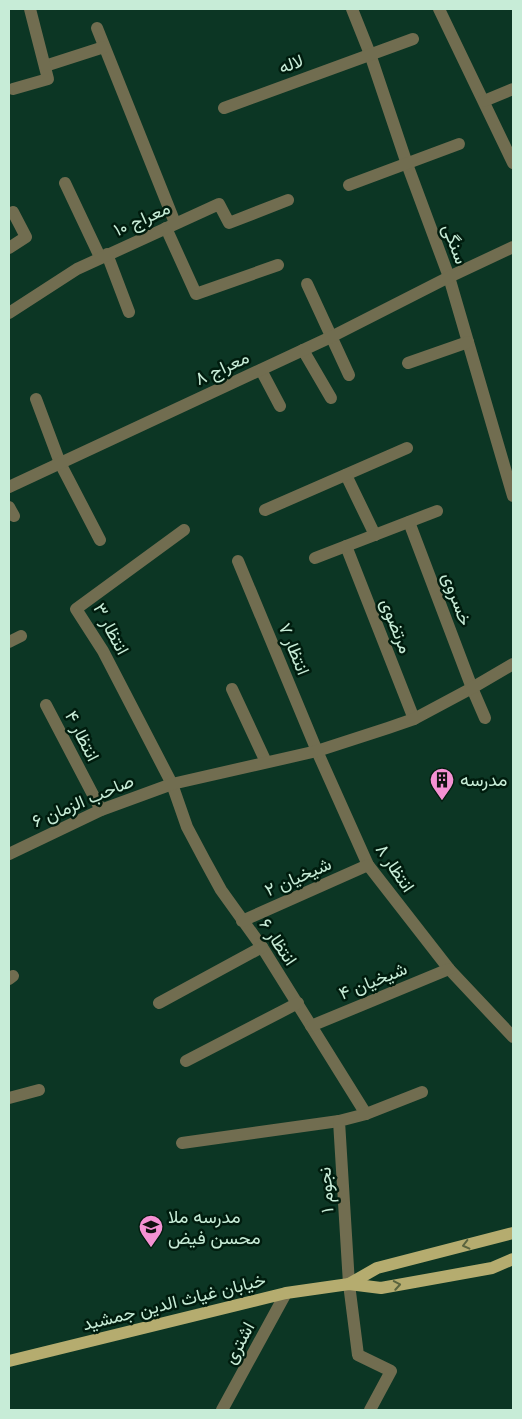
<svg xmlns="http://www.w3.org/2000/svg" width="522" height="1419" viewBox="0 0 522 1419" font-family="Poppins,Vazirmatn,sans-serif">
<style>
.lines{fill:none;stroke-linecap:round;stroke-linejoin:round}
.minor{stroke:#716d50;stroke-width:12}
.major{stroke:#b5ac6f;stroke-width:12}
.oneway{stroke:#5a643e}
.labels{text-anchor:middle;stroke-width:5;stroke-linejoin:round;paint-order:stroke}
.street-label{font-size:18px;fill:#c7ecd7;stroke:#001c0e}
.poi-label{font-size:18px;fill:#c7ecd7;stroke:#001c0e;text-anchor:start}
</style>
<rect width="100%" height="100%" fill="#0c3624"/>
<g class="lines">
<!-- minor -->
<g class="minor">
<polyline points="352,9 370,54 407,164 449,277 513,496"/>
<polyline points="439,9 513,163"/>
<polyline points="97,28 175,223"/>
<polyline points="45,66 104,47"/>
<polyline points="13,89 48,79 30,9"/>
<polyline points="484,101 513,89"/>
<polyline points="224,108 413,39"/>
<polyline points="65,183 100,257"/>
<polyline points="349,185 459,144"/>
<polyline points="166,228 196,294 278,265"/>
<polyline points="9,248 26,237 13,212"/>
<polyline points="107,254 129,312"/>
<polyline points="307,284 349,375"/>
<polyline points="9,313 77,269 219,204 229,223 288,200"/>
<polyline points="303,350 331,398"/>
<polyline points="408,363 468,342"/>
<polyline points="261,370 280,406"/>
<polyline points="36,399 60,463 100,540"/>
<polyline points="346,475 375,535"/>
<polyline points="9,487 331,337 449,277 513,247"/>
<polyline points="9,507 14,516"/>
<polyline points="265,510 407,448"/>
<polyline points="409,522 472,688 485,718"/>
<polyline points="184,530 76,609 103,651 172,784 187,827 204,859 221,890 262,947 366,1114"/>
<polyline points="346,546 414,719"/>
<polyline points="315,558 437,511"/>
<polyline points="238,561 317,751 368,865 449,969 513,1037"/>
<polyline points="9,642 21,636"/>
<polyline points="232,689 266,762"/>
<polyline points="46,705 101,810"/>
<polyline points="9,854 101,810 172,784 317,751 388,728 414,719 472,688 513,664"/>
<polyline points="242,921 368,865"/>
<polyline points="9,979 13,976"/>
<polyline points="159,1003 262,947"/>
<polyline points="311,1026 449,969"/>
<polyline points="186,1061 298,1003"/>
<polyline points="9,1098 39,1090"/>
<polyline points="182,1143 339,1121"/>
<polyline points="222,1410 286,1293"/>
<polyline points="370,1410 391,1371 358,1355 349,1284 339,1121 366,1114 422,1092"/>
</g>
<!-- major -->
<g class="major">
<polyline points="349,1284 377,1268 513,1233"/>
<polyline points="9,1361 286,1293 349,1284 381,1288 492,1268 513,1259"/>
</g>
</g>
<!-- one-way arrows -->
<defs><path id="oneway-chevron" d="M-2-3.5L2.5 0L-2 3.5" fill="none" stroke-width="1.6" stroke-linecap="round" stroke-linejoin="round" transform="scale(1.25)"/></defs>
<g class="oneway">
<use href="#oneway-chevron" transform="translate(466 1245) rotate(166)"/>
<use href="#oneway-chevron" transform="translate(397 1285) rotate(-10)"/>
</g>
<!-- icons -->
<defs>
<symbol id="building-pin" viewBox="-11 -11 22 30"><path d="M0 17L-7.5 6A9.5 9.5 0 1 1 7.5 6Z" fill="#f491d3" stroke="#001c0e"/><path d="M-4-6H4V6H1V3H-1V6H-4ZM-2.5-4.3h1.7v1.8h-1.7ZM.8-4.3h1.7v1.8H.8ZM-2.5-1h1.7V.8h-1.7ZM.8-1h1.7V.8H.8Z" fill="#111"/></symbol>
<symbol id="school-pin" viewBox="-11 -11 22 30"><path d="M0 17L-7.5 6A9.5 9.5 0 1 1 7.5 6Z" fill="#f491d3" stroke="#001c0e"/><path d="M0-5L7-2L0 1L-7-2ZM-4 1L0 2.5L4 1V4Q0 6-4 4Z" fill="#111"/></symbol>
</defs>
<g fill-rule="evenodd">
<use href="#building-pin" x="428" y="766" width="28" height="38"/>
<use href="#school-pin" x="137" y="1213" width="28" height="38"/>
</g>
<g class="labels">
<!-- street labels -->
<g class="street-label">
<text transform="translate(291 64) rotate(-20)" y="6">لاله</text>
<text transform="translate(142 219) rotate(-24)" y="6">معراج ۱۰</text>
<text transform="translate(455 244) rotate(70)" y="6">سنگی</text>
<text transform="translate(222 368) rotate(-25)" y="6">معراج ۸</text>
<text transform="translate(457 599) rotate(70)" y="6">خسروی</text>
<text transform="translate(396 626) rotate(69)" y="6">مرتضوی</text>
<text transform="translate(111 629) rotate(62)" y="6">انتظار ۳</text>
<text transform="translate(294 649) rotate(68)" y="6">انتظار ۷</text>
<text transform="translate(82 736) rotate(63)" y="6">انتظار ۴</text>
<text transform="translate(83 801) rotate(-23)" y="6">صاحب الزمان ۶</text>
<text transform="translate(395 868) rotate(56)" y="6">انتظار ۸</text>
<text transform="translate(298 877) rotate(-24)" y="6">شیخیان ۲</text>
<text transform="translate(278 942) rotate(56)" y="6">انتظار ۶</text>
<text transform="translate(373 981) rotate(-22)" y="6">شیخیان ۴</text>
<text transform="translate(326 1190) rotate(-94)" y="6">نجوم ۱</text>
<text transform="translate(174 1302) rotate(-14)" y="6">خیابان غیاث الدین جمشید</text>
<text transform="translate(239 1343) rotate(-61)" y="6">اشتری</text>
</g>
<!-- poi labels -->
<g class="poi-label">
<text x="460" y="786">مدرسه</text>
<text x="168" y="1223">مدرسه ملا<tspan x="168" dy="21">محسن فیض</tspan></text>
</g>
</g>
<!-- border -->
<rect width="522" height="1419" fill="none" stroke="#c7ecd7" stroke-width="20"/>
</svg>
